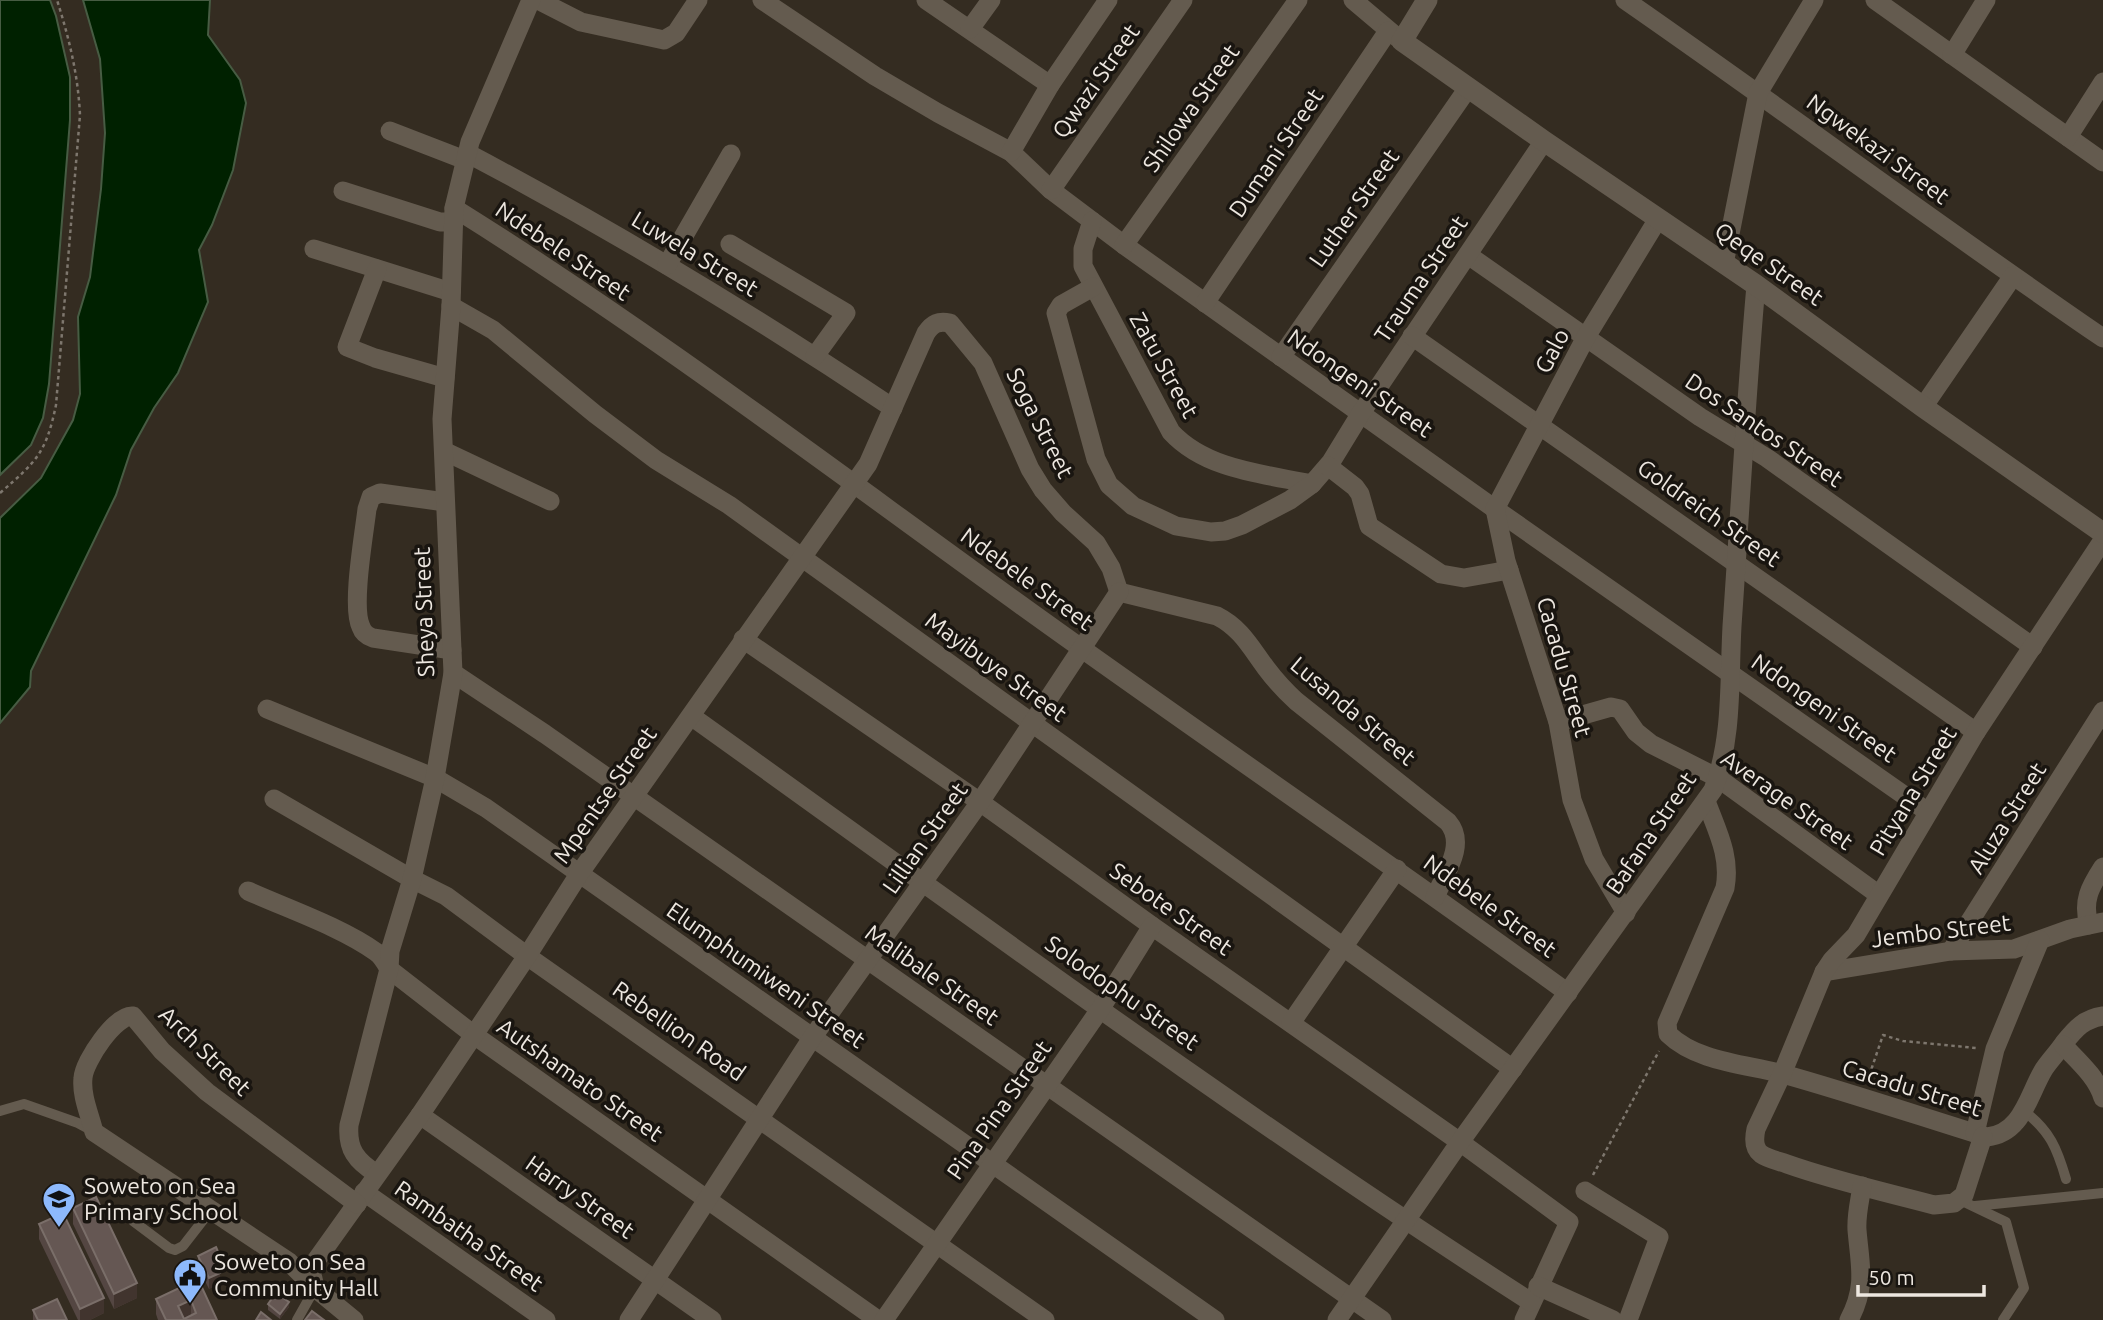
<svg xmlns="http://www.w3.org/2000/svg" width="2103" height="1320" viewBox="0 0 2103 1320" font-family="Ubuntu,sans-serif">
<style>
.water{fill:#002100;stroke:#475c43;stroke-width:2}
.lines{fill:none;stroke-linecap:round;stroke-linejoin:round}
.path{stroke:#7e776e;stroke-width:2.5;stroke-dasharray:3.5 3.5;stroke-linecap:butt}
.service{stroke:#645b4f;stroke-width:10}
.minor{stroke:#645b4f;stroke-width:19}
.tertiary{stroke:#645b4f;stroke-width:21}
.wall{fill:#544642}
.shaded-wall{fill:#41342e}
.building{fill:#655753;stroke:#7a6e69;stroke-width:2;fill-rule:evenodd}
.labels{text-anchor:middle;stroke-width:7;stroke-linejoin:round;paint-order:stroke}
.street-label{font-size:23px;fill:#ede7e0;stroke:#191510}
.poi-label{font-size:23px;fill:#ede7e0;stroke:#191510;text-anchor:start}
</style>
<rect width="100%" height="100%" fill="#342c21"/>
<!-- water -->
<g class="water">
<polygon points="0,0 50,0 56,16 70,77 70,120 49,384 43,418 31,445 0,475"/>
<polygon points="83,0 210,0 208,35 240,80 246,103 233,170 212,225 199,250 208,302 178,373 154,408 131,450 116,495 31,671 30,687 0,723 0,518 41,478 73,420 80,394 78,317 90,277 101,189 105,133 100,59"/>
</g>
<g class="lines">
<!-- path -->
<g class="path">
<path d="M0 493C37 461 46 453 56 405L80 115C78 74 69 38 57 0"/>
<polyline points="1867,1082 1883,1035 1903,1041 1976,1048"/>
<polyline points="1593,1175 1659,1051"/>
</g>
<!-- service -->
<g class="service">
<polyline points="0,1111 24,1104 78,1123 91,1130"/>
<path d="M2024 1111C2050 1131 2057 1148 2066 1179"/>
<polyline points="1960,1200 2006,1222 2024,1288 2003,1320"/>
<polyline points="1975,1206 2103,1193"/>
<polyline points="133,1221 169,1248 175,1250 183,1246 211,1210"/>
<polyline points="297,1320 315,1288"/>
</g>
<!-- minor -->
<g class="minor">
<polyline points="538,0 581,22 664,40 676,33 698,0"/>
<polyline points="762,0 875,76 938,113 1011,152 1051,190 1124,245 1495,509 1928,812"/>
<polyline points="926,0 1050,85"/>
<polyline points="1353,0 1398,38"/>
<path d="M1625 0C1785 111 1942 228 2103 338"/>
<polyline points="1875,0 2103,162"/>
<polyline points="970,29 991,0"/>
<polyline points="1952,55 1986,0"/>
<polyline points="390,131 465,160"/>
<polyline points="2068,137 2103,82"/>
<polyline points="1011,152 1050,85 1108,0"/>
<path d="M467 153C613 230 755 316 893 408"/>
<polyline points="1051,190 1183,0"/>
<polyline points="343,191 440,222 454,222"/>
<path d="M454 208C654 333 841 476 1032 613 1210 741 1391 864 1568 993"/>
<path d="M1092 221 1083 249V266L1171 432C1206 470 1264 474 1312 484"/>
<polyline points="730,244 846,313 815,356"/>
<polyline points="1124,245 1298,0"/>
<polyline points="314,249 451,292"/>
<polyline points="1468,255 1700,417 1767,458 2033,647"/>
<polyline points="1724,264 1758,93 1814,0"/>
<polyline points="667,265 731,154"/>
<polyline points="377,269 347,347 375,358 445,378"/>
<polyline points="1093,287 1061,305 1056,313 1096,459 1109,485 1133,506 1176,526 1211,532 1225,531 1242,525 1290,500 1312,484 1331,462 1361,413 1544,141"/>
<polyline points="1205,303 1388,31"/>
<polyline points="451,306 493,330 595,414 656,460 729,505 1513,1069"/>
<polyline points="1412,336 1976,732"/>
<polyline points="1281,357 1468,88"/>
<polyline points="1923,407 2013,276"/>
<polyline points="444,451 550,501"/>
<polyline points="1328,466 1355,487 1360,494 1369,526 1441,574 1464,578 1509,570"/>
<path d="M445 502 380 493 371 497 367 509C364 535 351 607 361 627 363 633 367 636 373 638L452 650"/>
<path d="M1119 592 1217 616C1241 628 1251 648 1266 668 1275 680 1285 691 1296 701L1448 822C1467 844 1445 874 1435 897"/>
<polyline points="743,639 980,802 1152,926 1460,1142 1569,1222 1524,1320"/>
<polyline points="453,673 545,734 1382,1320"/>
<polyline points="267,709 435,778 486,808 1215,1320"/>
<path d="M691 716C969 915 1244 1118 1531 1302"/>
<polyline points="1558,722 1611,707 1620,709 1636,732 1651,744 1718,778 1879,895"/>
<polyline points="274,799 412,879 446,896 527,956 1045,1320"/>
<path d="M1706 801C1717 831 1731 856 1725 888L1667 1023 1668 1034C1697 1062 1745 1064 1783 1074 1851 1093 1919 1116 1987 1137 2023 1133 2028 1095 2044 1069 2050 1060 2058 1052 2064 1043 2076 1028 2084 1019 2103 1016"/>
<path d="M248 891C288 909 341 927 376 952 382 956 385 962 389 969L474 1035 878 1320"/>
<polyline points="1626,913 1594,859 1572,800 1558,722 1506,561 1495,509 1586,337 1658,219"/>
<path d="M2089 925C2082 901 2090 887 2103 867"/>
<polyline points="1951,951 2103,711"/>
<polyline points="1824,972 1951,951 2014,949 2070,929 2103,922"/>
<polyline points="1291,1023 1397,869"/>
<path d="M2063 1045C2078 1061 2097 1077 2103 1098"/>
<polyline points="420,1115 712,1320"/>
<polyline points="1975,1133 1995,1049 2040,940"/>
<path d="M1983 1136 1964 1195 1954 1203 1934 1205C1885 1192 1835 1181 1787 1164 1779 1161 1768 1159 1761 1154 1753 1148 1754 1138 1756 1129L1782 1074 1824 972 1832 960 1856 935 1976 732 2103 540"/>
<path d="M377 1174C356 1161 347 1149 349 1125L389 969 390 951 412 879 435 778 453 673 442 419 451 306 454 208 470 142 531 0"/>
<polyline points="1585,1191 1659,1237 1628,1320"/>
<polyline points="364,1192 546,1320"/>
<polyline points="1538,1286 1613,1320"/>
<path d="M315 1288 312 1274 315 1262 420 1115 527 956 579 874 868 464 926 333C933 323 938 321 950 323L983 363 1030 469 1043 490 1063 513 1096 543 1111 568 1119 592"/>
<path d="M354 1320 315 1288 289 1262 94 1132C90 1115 81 1096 83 1078 84 1061 116 1014 133 1016L162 1051 207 1092 357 1204"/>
<polyline points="629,1320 812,1038 980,802 1119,592"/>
<polyline points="884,1320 1101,1008 1152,926"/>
<path d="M1337 1320 1460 1142 1713 790C1733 739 1729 679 1732 626 1740 512 1746 398 1756 285"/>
<path d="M1849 1320C1867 1286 1860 1266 1857 1230 1856 1215 1860 1200 1862 1186"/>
</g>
<!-- tertiary -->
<polyline class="tertiary" points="1427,0 1402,41 1544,141 1756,285 1923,407 2103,533"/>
</g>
<!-- wall -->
<g class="wall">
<polygon points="73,1208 137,1298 114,1309 73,1224"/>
<polygon points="39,1224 104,1313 90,1320 78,1320 39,1239"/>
<polygon points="198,1256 222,1271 219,1272 220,1283 209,1289 198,1267"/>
<polygon points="198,1279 217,1320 158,1320 156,1314 156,1299"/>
<polygon points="268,1304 289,1307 280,1319 268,1310"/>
<polygon points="33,1310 67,1320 33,1320"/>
</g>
<!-- shaded-wall -->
<g class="shaded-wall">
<polygon points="222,1261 222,1271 215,1274 215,1264"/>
<polygon points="220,1273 220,1283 209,1289 209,1278"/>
<polygon points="137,1283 137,1298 114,1309 114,1294"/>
<polygon points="104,1298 104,1313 90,1320 80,1320 80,1309"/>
<polygon points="191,1300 191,1316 182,1320 178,1306"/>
<polygon points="289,1302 289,1307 280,1319 280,1314"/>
</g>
<!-- building -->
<g class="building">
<polygon points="96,1197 137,1283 114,1294 73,1208"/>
<polygon points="63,1213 104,1298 80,1309 39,1224"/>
<polygon points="216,1247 222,1261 215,1264 220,1273 209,1278 198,1256"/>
<path d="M198 1279 217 1320H166L156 1299ZM191 1300 196 1313 184 1319 178 1306Z"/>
<polygon points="276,1293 289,1302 280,1314 268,1304"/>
<polygon points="57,1299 67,1320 38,1320 33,1310"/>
<polygon points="312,1311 324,1320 305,1320"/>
<polygon points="261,1312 271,1320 256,1320"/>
</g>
<!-- icons -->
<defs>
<symbol id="school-pin" viewBox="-11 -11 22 30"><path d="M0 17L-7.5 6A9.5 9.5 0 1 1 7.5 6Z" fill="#8db9fc" stroke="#191510"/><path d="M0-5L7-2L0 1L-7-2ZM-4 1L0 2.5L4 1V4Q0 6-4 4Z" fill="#111"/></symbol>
<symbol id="civic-pin" viewBox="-11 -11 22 30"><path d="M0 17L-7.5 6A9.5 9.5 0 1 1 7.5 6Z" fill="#8db9fc" stroke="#191510"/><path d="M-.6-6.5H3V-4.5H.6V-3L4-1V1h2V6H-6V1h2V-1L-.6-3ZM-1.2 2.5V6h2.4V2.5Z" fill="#111"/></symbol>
</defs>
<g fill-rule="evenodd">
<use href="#school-pin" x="40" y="1180" width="38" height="52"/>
<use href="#civic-pin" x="171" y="1256" width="38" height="52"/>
</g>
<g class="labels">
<!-- street labels -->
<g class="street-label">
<text transform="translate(1096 81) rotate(-55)" y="8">Qwazi Street</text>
<text transform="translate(1191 108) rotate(-55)" y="8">Shilowa Street</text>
<text transform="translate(1878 149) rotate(36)" y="8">Ngwekazi Street</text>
<text transform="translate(1276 153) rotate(-56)" y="8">Dumani Street</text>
<text transform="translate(1354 208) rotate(-55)" y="8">Luther Street</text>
<text transform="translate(563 251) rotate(34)" y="8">Ndebele Street</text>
<text transform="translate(695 254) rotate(31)" y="8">Luwela Street</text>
<text transform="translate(1769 264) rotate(35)" y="8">Qeqe Street</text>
<text transform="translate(1421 279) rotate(-56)" y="8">Trauma Street</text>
<text transform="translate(1552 351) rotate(-62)" y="8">Galo</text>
<text transform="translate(1164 365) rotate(61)" y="8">Zatu Street</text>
<text transform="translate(1360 383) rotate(35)" y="8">Ndongeni Street</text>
<text transform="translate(1040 423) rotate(63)" y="8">Soga Street</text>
<text transform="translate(1764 430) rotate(34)" y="8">Dos Santos Street</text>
<text transform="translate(1709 513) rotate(35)" y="8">Goldreich Street</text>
<text transform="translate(1027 579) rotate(36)" y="8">Ndebele Street</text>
<text transform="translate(424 612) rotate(-92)" y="8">Sheya Street</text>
<text transform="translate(996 667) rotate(36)" y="8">Mayibuye Street</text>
<text transform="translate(1564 667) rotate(74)" y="8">Cacadu Street</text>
<text transform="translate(1824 708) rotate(35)" y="8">Ndongeni Street</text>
<text transform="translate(1353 711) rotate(40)" y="8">Lusanda Street</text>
<text transform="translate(1913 791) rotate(-59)" y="8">Pityana Street</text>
<text transform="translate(605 795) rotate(-55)" y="8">Mpentse Street</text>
<text transform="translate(1787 800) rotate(35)" y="8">Average Street</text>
<text transform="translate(2007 818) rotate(-58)" y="8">Aluza Street</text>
<text transform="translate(1651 833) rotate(-56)" y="8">Bafana Street</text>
<text transform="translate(925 838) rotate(-55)" y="8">Lillian Street</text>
<text transform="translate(1490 906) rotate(36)" y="8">Ndebele Street</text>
<text transform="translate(1171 909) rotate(35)" y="8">Sebote Street</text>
<text transform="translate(1941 931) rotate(-7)" y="8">Jembo Street</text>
<text transform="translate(766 975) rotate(35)" y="8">Elumphumiweni Street</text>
<text transform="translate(932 975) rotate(35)" y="8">Malibale Street</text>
<text transform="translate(1122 993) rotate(35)" y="8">Solodophu Street</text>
<text transform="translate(679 1031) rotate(35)" y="8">Rebellion Road</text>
<text transform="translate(205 1051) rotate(44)" y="8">Arch Street</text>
<text transform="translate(580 1080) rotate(35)" y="8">Autshamato Street</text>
<text transform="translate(1912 1088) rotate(17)" y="8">Cacadu Street</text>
<text transform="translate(999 1110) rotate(-55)" y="8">Pina Pina Street</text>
<text transform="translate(580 1197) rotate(35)" y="8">Harry Street</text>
<text transform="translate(469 1236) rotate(35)" y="8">Rambatha Street</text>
</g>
<!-- poi labels -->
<g class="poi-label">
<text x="84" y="1194">Soweto on Sea<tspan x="84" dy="26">Primary School</tspan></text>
<text x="214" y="1270">Soweto on Sea<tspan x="214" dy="26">Community Hall</tspan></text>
</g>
</g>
<!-- scale -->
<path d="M1858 1285v10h126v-10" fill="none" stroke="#ede7e0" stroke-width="3.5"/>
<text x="1868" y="1285" font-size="21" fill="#ede7e0" stroke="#191510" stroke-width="5" paint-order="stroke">50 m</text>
</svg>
